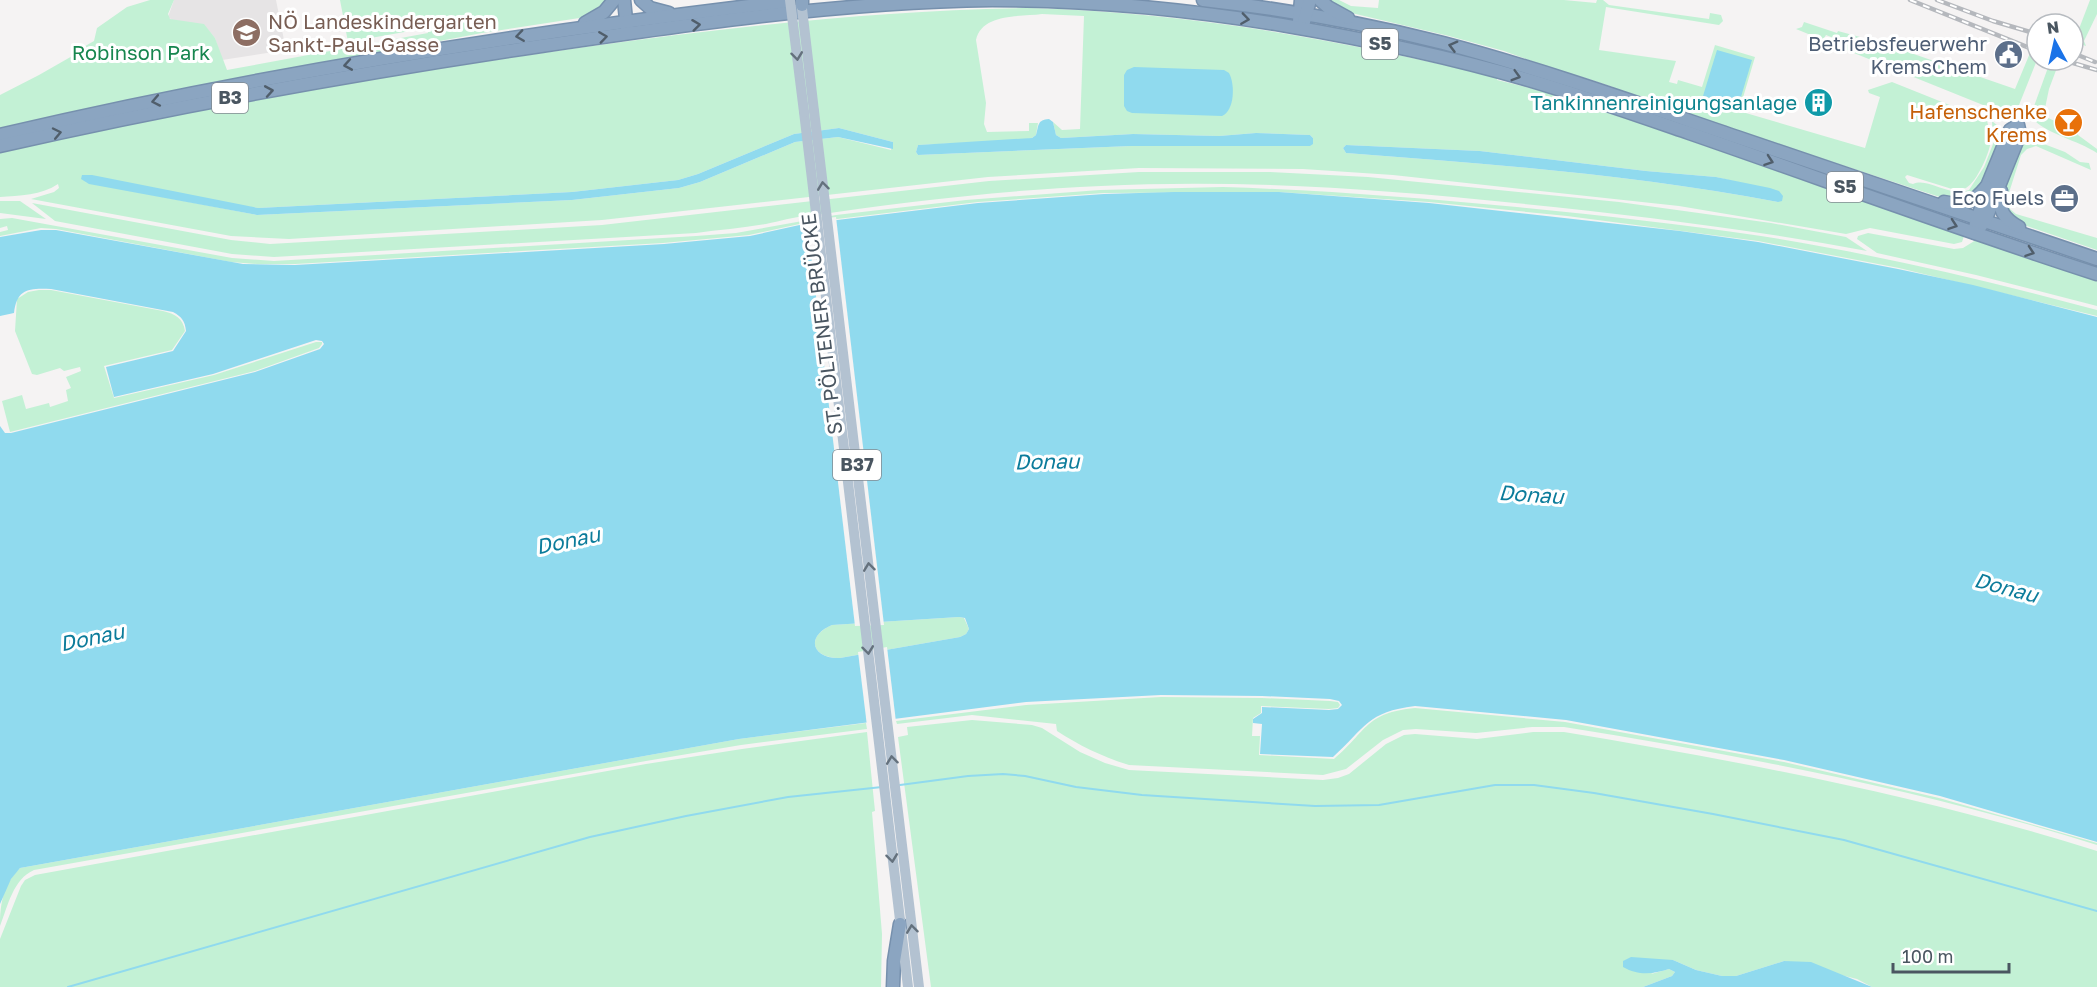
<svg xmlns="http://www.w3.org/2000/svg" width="2097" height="987" viewBox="0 0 2097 987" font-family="'Golos Text',sans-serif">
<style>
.education{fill:#e6e4e5}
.green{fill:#c3f1d5;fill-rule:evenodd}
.water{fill:#90daee;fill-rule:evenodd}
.pier{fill:#f5f3f3}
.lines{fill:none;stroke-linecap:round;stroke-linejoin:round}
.stream{stroke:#90daee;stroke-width:2}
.highway-casing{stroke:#7690ad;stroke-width:15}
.primary{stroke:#b3c2d1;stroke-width:10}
.highway{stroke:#8ba5c1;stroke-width:12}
.rail-casing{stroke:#b5b8bd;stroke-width:4.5}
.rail{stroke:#fff;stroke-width:2;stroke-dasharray:7;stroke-linecap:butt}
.highway-bridge-casing{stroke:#7690ad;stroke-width:15;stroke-linecap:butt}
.primary-bridge{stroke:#b3c2d1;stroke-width:10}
.highway-bridge{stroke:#8ba5c1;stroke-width:12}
.oneway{stroke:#505e6b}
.oneway2{stroke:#64717d}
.labels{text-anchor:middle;stroke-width:6;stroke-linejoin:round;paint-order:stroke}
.shield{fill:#fff;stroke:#808990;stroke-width:1.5}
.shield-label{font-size:18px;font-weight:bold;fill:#4a5661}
.education-label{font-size:20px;fill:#785e54;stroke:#fff;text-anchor:start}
.service-label{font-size:20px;fill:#4e5e75;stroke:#fff;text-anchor:end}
.park-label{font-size:20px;fill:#17864f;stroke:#fff}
.culture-label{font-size:20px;fill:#0d838f;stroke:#fff;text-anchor:end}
.food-label{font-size:20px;fill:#c56008;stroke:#fff;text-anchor:end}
.street-label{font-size:20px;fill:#4a5661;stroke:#fff}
.water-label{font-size:21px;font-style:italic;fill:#0c7c9b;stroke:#fff}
</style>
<rect width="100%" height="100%" fill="#f5f3f3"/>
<!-- education -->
<polygon class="education" points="174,0 276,0 286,50 222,60 215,38 204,25 172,20 168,17"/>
<!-- green -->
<g class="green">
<polygon points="150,0 174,0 168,14 170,19 204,24 215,38 227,70 428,33 427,28 348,42 340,0 609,0 606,4 586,17 482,33 140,98 0,129 0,95 39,75 81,51 80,49 94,41 97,28 127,7"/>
<path d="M1325 0H1339L1351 6 1378 8 1379 0H1564L1596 3 1597 0H1603L1609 5 1709 19 1710 13 1721 15 1723 21 1719 25 1606 7 1599 50 1676 61 1669 82 1677 84 1678 80 1702 87 1715 45 1755 57 1739 111 1865 148 1880 97 1869 93 1868 90 1892 82 1987 120C1988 127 1991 133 1991 140 1990 152 1977 182 1966 188 1962 190 1957 189 1952 189L1907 175 1905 177 1909 183 1913 184C1929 177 1949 198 1969 190L1984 167 1993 144 1992 121 1998 126 2002 134 1983 184 1969 198 1949 200 1612 90 1613 87 1579 76 1564 73 1504 51 1449 36 1343 11Z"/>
<polygon points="2090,0 2097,0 2097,14 2084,41 2086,46 2074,42"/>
<path d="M1027 8C1190 12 1338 40 1497 77V80L1550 93 1645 125 1964 236 1962 242 1954 244 1870 228 1846 234 1679 206 1393 175 1303 169 1139 168 988 177 602 220 289 239 231 236 31 199 54 192 59 188 58 184C42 195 19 196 0 197V152C194 109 388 74 585 47 732 27 879 10 1027 8ZM1042 14 1084 16 1080 129 1062 130 1053 122 1056 135 1061 138 1133 134 1219 136 1256 133 1310 135 1313 138 1310 146H1131L918 155 916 152 918 145 1022 140 1032 138 1036 135 1038 123H1029V131L987 132 984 124 986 103 976 40C982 13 1020 17 1042 14ZM839 128 893 142 891 150 838 137 795 142 700 182 679 188 572 200 257 215 84 182 258 208 572 192 678 180 698 174 794 134ZM1346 145 1480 151 1646 171 1716 177 1779 192 1778 202C1636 175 1491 164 1346 153L1343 148Z"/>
<polygon points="1804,22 1837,33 1838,31 1860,37 1857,46 1875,52 1879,42 2015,89 2030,53 2037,56 2037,60 2017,110 2009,113 1983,105 1839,47 1841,41 1826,35 1823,40 1796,29 1802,27"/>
<path d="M2050 62 2058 65 2049 89 2044 113 2046 117 2057 122 2056 124 2060 126 2059 131 2069 135 2075 122 2079 124 2078 135 2097 149V153C2079 141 2045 133 2033 119V109Z"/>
<polygon points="2036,141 2065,152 2080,162 2089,163 2091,170 2036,146 2027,149 2021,155 2007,199 2010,209 2016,214 2097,238 2097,250 2024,225 2006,213 2004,188 2023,142"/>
<path d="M1139 172H1270L1368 177 1619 202 1771 223 1846 237 1867 251C1750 229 1633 215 1515 203 1377 189 1240 179 1101 186 1002 190 905 202 807 216 793 217 780 221 766 224 743 228 719 230 696 233L274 257 232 254 55 221 32 203 231 240 270 244 602 225 989 181Z"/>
<path d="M1223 187C1322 190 1419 198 1517 207 1598 215 1680 224 1761 236 1874 254 1986 280 2097 310V316L1899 268 1758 241 1567 216 1429 202 1279 192 1104 193 978 202 804 223 749 235 663 243 295 264H257L231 262 56 229 41 228 0 236V232L8 230 7 226 0 228V219L12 218 232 258 274 261 696 236 736 233 836 215 966 200 1100 190Z"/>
<polygon points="0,201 20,201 46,219 0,213"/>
<polygon points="1868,233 1954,249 1963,248 1976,240 2097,280 2097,306 1976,275 1877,253 1857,239 1858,236"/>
<path d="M39 290H51L163 311C175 314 183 318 185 331L172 350 104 366 114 398 214 375 316 342H322V344L319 348 255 371 10 432 2 401 22 395 26 409 49 403 50 407 68 401 66 390 71 388 66 377 81 371 80 367 64 371 60 368 37 375 32 374 15 331 17 299 28 292Z"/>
<path d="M959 617 964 618 969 629 966 634 960 637 840 658C813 659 804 637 832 625Z"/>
<path d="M1161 697 1262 698 1330 701 1338 702 1340 705 1338 708 1329 709 1261 706V713L1253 718 1252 736H1260L1259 755 1334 759C1368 730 1365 713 1415 708L1565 722 1784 762 1939 798 2097 843V845C1924 790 1744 756 1564 727H1532L1476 733 1416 729 1403 730 1383 740 1346 769 1323 775 1129 765C1103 757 1080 746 1057 731L1056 724 972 715 897 724 896 721 1026 705Z"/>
<path d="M972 720 1032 725 1042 728 1080 752 1105 763 1129 770 1323 780 1338 778 1349 774 1386 744 1404 735 1415 734 1477 739 1533 732H1564C1744 762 1923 796 2097 851V987H1872L1857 979 1784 961 1736 976H1722L1696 970 1673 960 1651 974 1669 969 1675 972 1672 976 1643 987H931L898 737 908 735 907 727Z"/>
<path d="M866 723 867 729 741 745 646 761 34 870C13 879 8 906 0 926 0 904 3 884 20 868L739 739Z"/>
<polygon points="867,732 875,811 872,812 882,934 881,987 0,987 0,939 21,886 25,880 35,875 646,764 742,749"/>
</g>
<!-- water -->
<g class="water">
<polygon points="1717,50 1752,60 1738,107 1703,96"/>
<path d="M1134 67 1224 70 1229 73C1235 84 1235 110 1222 116L1132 113 1127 111 1124 106V75L1127 70Z"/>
<path d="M1049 119 1053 122 1056 135 1061 138 1133 134 1219 136 1256 133 1310 135 1313 138V144L1310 146H1131L918 155 916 152 918 145 1032 138 1036 135C1039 125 1037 120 1049 119Z"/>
<polygon points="839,128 893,142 893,149 838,137 795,142 700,182 679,188 572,200 257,215 89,184 81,179 82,175 92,175 258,208 572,192 678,180 698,174 794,134"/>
<path d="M1346 145 1480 151 1646 171 1716 177 1770 188 1779 191 1783 196 1782 201 1778 202C1636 175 1491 164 1346 153L1343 148Z"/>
<path d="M1174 192H1279L1429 203 1680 231 1758 242 1898 269 1973 285 2097 317V842L1940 796 1784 760 1566 720 1415 706C1367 712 1366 727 1333 757L1260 754 1262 724 1253 723V719L1262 713V707L1329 710 1338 709 1342 705 1339 701 1330 699 1262 696 1161 695 1026 702 739 739 20 868 11 879 0 904V426L5 433H11L255 372 320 349 324 344 322 341 316 340 213 374 114 397 106 367 173 351 186 331C185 321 182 317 173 312L51 289C28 288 17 289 14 313L0 316V237L41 230H56L243 264 295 265 664 244 750 236 804 224 978 203 1104 194ZM959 617 965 618 969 629 966 634 960 637 840 658C813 659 804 637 832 625Z"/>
<path d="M1631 957 1673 960 1696 970 1722 976H1736L1784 961 1811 962 1872 987H1643L1672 976 1675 972 1669 969C1653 974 1639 976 1623 967V961Z"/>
</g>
<!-- pier -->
<g class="pier">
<polygon points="836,217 884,625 855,626 807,220"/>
<polygon points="887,647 896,722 867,726 858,652"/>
</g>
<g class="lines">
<!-- stream -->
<g class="stream">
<polyline points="900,785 968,776 1003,774 1025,776 1076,787 1142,795 1315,806 1379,805 1495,785 1534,785 1594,793 1713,814 1844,840 2097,911"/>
<polyline points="68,987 590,837 686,816 788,797 882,787"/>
</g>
<defs>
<g id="highway">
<polyline points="624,0 627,29"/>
<polyline points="641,0 650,8 669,13"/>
<path d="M1203 0C1283 9 1364 23 1443 43 1542 69 1640 104 1737 137 1857 178 1977 218 2097 259"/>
<polyline points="1320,0 1328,7 1348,18"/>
<polyline points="1299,21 1301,0"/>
<polyline points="1304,22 1310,0"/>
<polyline points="585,23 604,12 614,0"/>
<path d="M2018 125 2020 134 2009 161 1985 221 1975 233C1974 216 1987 203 1987 186L2010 130Z"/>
<path d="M0 135C263 73 532 31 800 0"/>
<path d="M0 146C179 105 360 73 541 46 690 24 841 2 992 0 1089 0 1186 9 1282 25 1364 39 1446 56 1525 79 1580 95 1634 114 1689 133 1825 180 1960 230 2097 274"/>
<path d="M2001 191C1997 209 2004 219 2019 227"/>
<path d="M1944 202C1965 206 1972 204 1986 187"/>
<polyline points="893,987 894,961 900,924"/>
</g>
</defs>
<!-- highway casing -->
<use href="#highway" class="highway-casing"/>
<!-- primary -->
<g class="primary">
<polyline points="814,111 919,987"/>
<polyline points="804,112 908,987"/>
</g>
<!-- highway -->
<use href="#highway" class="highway"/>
<defs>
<g id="rail">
<polyline points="1910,0 2037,51"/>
<polyline points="1937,0 1993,21 2037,34"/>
<polyline points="2073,53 2095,62"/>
<polyline points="2063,60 2097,70"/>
</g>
</defs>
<!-- rail casing -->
<use href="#rail" class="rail-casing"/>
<!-- rail -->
<use href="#rail" class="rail"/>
<defs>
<polyline id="highway-bridge" points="802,5 802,0"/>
</defs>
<!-- highway-bridge casing -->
<use href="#highway-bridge" class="highway-bridge-casing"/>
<!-- primary-bridge -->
<g class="primary-bridge">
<polyline points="790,0 804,112"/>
<polyline points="801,0 814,111"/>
</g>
<!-- highway-bridge -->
<use href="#highway-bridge" class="highway-bridge"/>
</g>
<!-- one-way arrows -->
<defs><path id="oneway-chevron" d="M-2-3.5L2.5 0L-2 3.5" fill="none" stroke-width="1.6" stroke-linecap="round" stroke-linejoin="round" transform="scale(1.5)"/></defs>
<g class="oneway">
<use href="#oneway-chevron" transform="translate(1245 19) rotate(8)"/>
<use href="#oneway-chevron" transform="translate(696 25) rotate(-7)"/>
<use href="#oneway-chevron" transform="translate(520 36) rotate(172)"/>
<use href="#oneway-chevron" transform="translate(603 37) rotate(-8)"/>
<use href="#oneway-chevron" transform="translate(1453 46) rotate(-165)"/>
<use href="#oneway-chevron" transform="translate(348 65) rotate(170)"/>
<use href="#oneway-chevron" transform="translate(1516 76) rotate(16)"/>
<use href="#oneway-chevron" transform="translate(269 91) rotate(-10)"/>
<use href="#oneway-chevron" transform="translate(156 101) rotate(169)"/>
<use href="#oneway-chevron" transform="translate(57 133) rotate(-12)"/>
<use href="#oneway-chevron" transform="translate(1769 161) rotate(19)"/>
<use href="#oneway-chevron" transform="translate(1953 225) rotate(19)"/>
<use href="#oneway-chevron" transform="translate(2030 252) rotate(19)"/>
</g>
<g class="oneway2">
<use href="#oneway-chevron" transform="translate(797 56) rotate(83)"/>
<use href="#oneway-chevron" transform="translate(823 186) rotate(-97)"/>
<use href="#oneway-chevron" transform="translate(869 567) rotate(-97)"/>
<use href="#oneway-chevron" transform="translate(868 650) rotate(83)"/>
<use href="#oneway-chevron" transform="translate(892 760) rotate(-97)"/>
<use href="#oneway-chevron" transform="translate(892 858) rotate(83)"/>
<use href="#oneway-chevron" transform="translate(912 929) rotate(-97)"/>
</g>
<!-- icons -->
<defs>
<symbol id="school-disc" viewBox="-11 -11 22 22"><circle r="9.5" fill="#8d6e63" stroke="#fff"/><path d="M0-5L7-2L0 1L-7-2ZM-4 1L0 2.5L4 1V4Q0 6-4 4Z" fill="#fff"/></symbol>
<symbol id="civic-disc" viewBox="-11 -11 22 22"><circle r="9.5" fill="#5c6f8a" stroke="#fff"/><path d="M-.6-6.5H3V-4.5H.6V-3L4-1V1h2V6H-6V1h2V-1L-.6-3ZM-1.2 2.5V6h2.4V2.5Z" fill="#fff"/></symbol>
<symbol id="building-disc" viewBox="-11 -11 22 22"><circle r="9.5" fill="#0f9aa8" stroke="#fff"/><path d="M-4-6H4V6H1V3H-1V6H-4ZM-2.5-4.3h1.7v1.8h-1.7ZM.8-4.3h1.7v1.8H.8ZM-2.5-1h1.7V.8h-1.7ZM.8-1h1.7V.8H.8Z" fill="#fff"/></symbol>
<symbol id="bar-disc" viewBox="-11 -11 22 22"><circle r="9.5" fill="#e8710a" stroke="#fff"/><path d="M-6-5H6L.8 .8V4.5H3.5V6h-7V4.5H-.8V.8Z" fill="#fff"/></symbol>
<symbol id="office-disc" viewBox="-11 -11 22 22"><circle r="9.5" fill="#5c6f8a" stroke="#fff"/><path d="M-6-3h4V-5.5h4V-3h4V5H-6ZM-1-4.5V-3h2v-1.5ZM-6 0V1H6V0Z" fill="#fff"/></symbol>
</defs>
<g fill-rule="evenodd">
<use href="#school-disc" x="230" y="16" width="33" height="33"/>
<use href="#civic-disc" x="1992" y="38" width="33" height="33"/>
<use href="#building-disc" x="1802" y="86" width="33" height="33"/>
<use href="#bar-disc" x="2052" y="106" width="33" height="33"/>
<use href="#office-disc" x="2048" y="182" width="33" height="33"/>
</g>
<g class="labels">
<!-- shield labels -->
<g class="shield">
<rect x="1362" y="29" width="36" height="30" rx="4.5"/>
<rect x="212" y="83" width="36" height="30" rx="4.5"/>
<rect x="1827" y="172" width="36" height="30" rx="4.5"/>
<rect x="833" y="450" width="48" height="30" rx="4.5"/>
</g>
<g class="shield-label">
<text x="1380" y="50">S5</text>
<text x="230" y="104">B3</text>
<text x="1845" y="193">S5</text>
<text x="857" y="471">B37</text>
</g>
<!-- education labels -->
<g class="education-label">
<text x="268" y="29">NÖ Landeskindergarten<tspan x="268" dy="23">Sankt-Paul-Gasse</tspan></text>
</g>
<!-- service labels -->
<g class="service-label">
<text x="1987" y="51">Betriebsfeuerwehr<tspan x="1987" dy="23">KremsChem</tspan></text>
<text x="2044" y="205">Eco Fuels</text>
</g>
<!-- park labels -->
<g class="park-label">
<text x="141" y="60">Robinson Park</text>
</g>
<!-- culture labels -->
<g class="culture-label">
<text x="1797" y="110">Tankinnenreinigungsanlage</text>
</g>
<!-- food labels -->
<g class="food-label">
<text x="2047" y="119">Hafenschenke<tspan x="2047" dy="23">Krems</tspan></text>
</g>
<!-- street labels -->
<g class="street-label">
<text transform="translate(822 324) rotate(-97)" y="7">ST. PÖLTENER BRÜCKE</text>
</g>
<!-- water labels -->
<g class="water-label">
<text transform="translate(1047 462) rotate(-1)" y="7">Donau</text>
<text transform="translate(1531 495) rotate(4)" y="7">Donau</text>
<text transform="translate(568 541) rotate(-12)" y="7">Donau</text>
<text transform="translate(2006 588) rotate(15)" y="7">Donau</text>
<text transform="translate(92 638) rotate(-12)" y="7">Donau</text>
</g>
</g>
<!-- north arrow -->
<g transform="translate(2055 42) rotate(352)"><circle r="28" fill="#ffffff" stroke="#b7bbc0" stroke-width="1.5"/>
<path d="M0-4.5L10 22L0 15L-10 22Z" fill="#1a73e8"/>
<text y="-9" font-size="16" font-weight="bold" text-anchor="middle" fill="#4a5661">N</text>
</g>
<!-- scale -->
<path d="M1893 963v9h116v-9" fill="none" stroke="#4a5661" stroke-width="3"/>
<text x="1902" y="963" font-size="18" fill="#4a5661" stroke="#ffffff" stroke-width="4.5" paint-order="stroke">100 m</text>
</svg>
